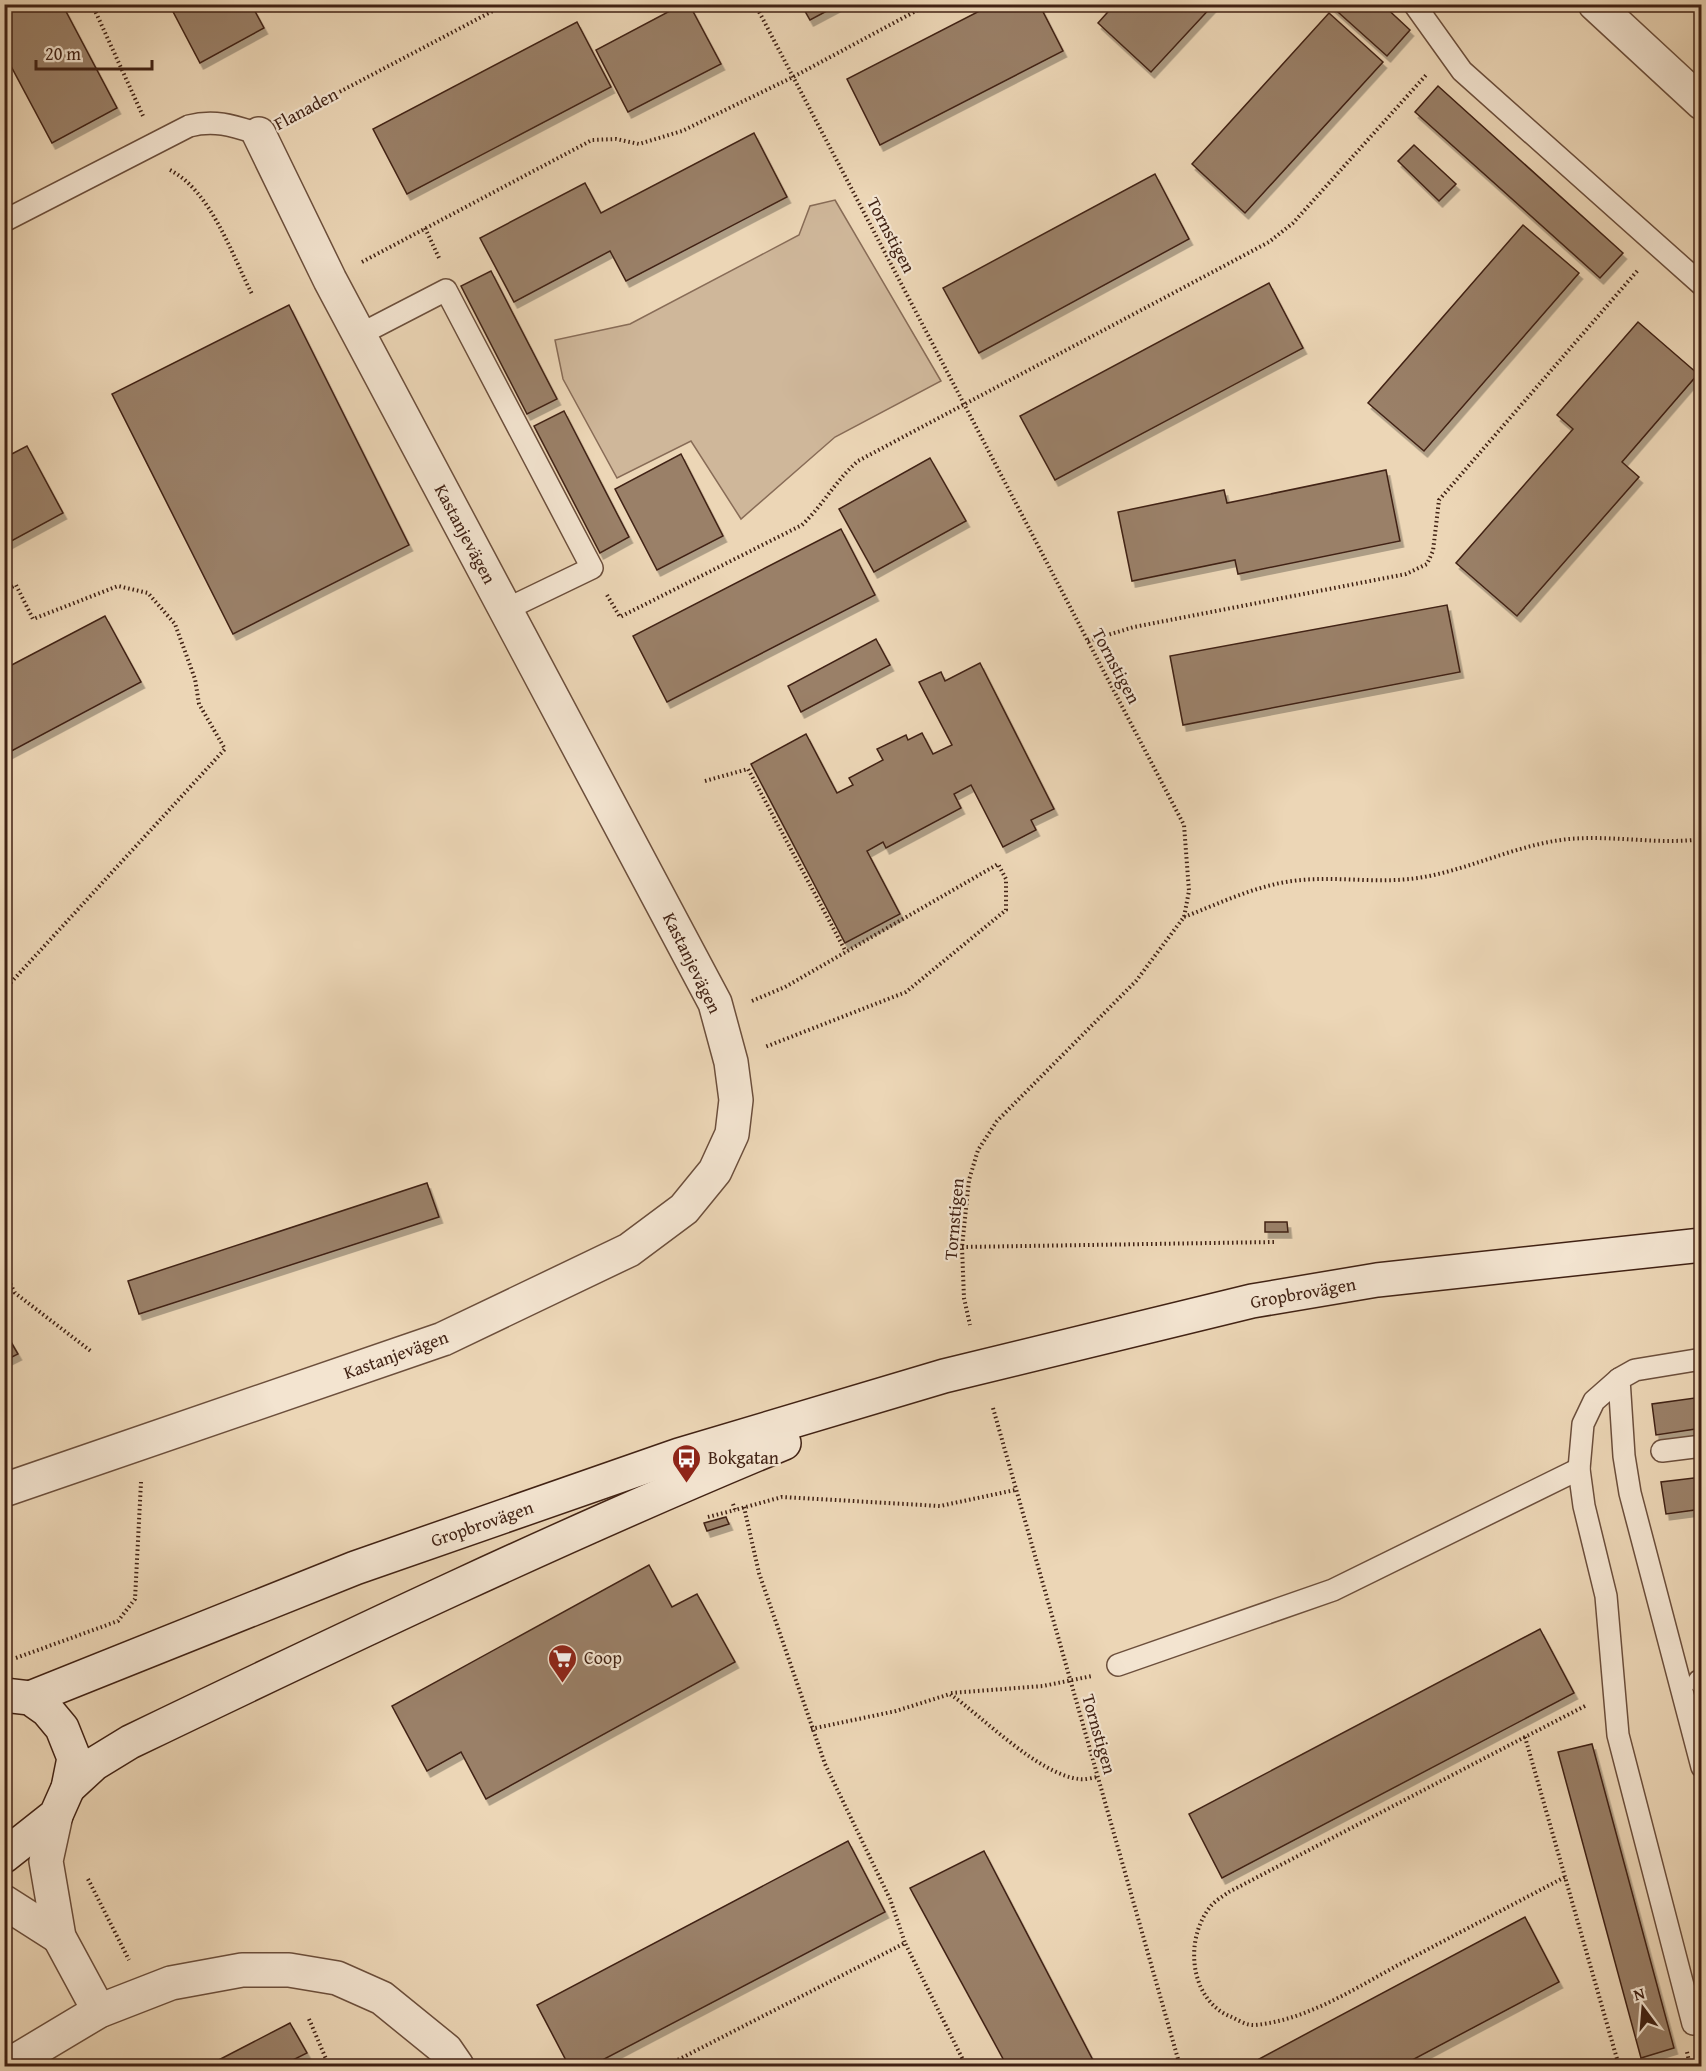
<svg xmlns="http://www.w3.org/2000/svg" width="1706" height="2071" viewBox="0 0 1706 2071" font-family="'Gentium Book Plus',serif">
<style>
.green{fill:#cfb79a;stroke:#886c57;stroke-width:1.5}
.building{fill:#9a8068;stroke:#412214;stroke-width:1.5;filter:url(#shadow)}
.lines{fill:none;stroke-linecap:round;stroke-linejoin:round}
.lane-casing{stroke:#6c4f3c;stroke-width:24}
.street-casing{stroke:#6c4f3c;stroke-width:36}
.secondary-casing{stroke:#412214;stroke-width:36}
.path{stroke:#412214;stroke-width:4;stroke-dasharray:1.5 3;stroke-linecap:butt}
.lane{stroke:#f3e4d0;stroke-width:21}
.street{stroke:#f3e4d0;stroke-width:33}
.secondary{stroke:#f3e4d0;stroke-width:33}
.labels{text-anchor:middle;stroke-width:4.5;stroke-linejoin:round;paint-order:stroke}
.street-label{font-size:18px;fill:#412214;stroke:#f3e4d0}
.poi-label{font-size:18px;fill:#412214;stroke:#f3e4d0;text-anchor:start}
</style>
<defs>
<filter id="shadow"><feDropShadow dx="3.5" dy="6" stdDeviation="0" flood-color="#0004"/></filter>
</defs>
<rect width="100%" height="100%" fill="#ecd6b6"/>
<filter id="stains"><feTurbulence type="fractalNoise" baseFrequency=".00333" numOctaves="4"/><feColorMatrix values="0 0 0 0 .2 0 0 0 0 .09 0 0 0 0 .02 0 0 0 .5 -.17"/></filter>
<radialGradient id="worn" r=".72"><stop offset=".6" stop-color="#630" stop-opacity="0"/><stop offset="1" stop-color="#630" stop-opacity=".3"/></radialGradient>
<!-- green -->
<polygon class="green" points="835,200 941,381 835,437 741,519 691,441 617,478 563,379 555,340 630,324 799,235 810,206"/>
<!-- building -->
<g class="building">
<polygon points="4,4 62,4 117,108 52,143 4,53"/>
<polygon points="169,4 251,4 264,28 200,63"/>
<polygon points="683,4 689,4 721,64 628,112 596,50"/>
<polygon points="801,4 840,4 810,20"/>
<polygon points="993,4 1039,4 1063,51 880,145 847,79"/>
<polygon points="1115,4 1214,4 1151,72 1098,23"/>
<polygon points="1329,4 1382,4 1410,30 1387,56"/>
<polygon points="1329,13 1383,62 1245,213 1192,164"/>
<polygon points="577,22 611,87 407,194 373,129"/>
<polygon points="1438,86 1623,253 1600,278 1415,112"/>
<polygon points="754,133 787,197 626,281 610,251 514,302 480,238 585,183 601,213"/>
<polygon points="1414,145 1456,184 1439,201 1398,161"/>
<polygon points="1155,174 1189,239 979,353 943,288"/>
<polygon points="1523,225 1579,273 1424,451 1368,403"/>
<polygon points="491,271 557,399 527,414 461,286"/>
<polygon points="1269,283 1303,348 1055,480 1020,416"/>
<polygon points="289,305 409,545 233,634 112,394"/>
<polygon points="1638,322 1698,374 1622,462 1639,477 1517,616 1456,563 1573,429 1557,415"/>
<polygon points="564,411 629,537 600,553 534,426"/>
<polygon points="27,446 63,513 4,545 4,458"/>
<polygon points="681,454 723,536 657,570 615,489"/>
<polygon points="930,458 966,521 874,572 839,509"/>
<polygon points="1386,470 1400,541 1238,574 1235,560 1132,581 1118,512 1224,490 1227,503"/>
<polygon points="841,529 875,595 667,702 633,636"/>
<polygon points="1447,605 1460,672 1183,725 1170,656"/>
<polygon points="105,616 141,682 4,755 4,669"/>
<polygon points="876,639 890,665 801,712 788,686"/>
<polygon points="980,663 1054,809 1031,820 1036,830 1003,847 971,785 954,794 961,808 886,848 883,842 867,851 900,914 845,943 751,764 806,734 837,793 853,785 849,778 883,760 877,749 906,735 908,740 922,733 933,754 952,745 919,682 941,672 945,681"/>
<polygon points="427,1183 439,1217 139,1314 128,1281"/>
<polygon points="1265,1222 1287,1222 1288,1232 1265,1232"/>
<polygon points="4,1330 18,1354 4,1361"/>
<polygon points="1702,1397 1702,1428 1656,1435 1652,1404"/>
<polygon points="1702,1477 1702,1509 1666,1514 1661,1482"/>
<polygon points="726,1517 729,1524 707,1531 704,1523"/>
<polygon points="649,1565 672,1607 697,1594 735,1662 486,1799 461,1752 427,1771 392,1706"/>
<polygon points="1540,1629 1574,1693 1222,1878 1189,1814"/>
<polygon points="1592,1744 1674,2048 1641,2058 1558,1752"/>
<polygon points="848,1841 885,1912 591,2066 569,2066 537,2005"/>
<polygon points="984,1851 1096,2066 1007,2066 910,1888"/>
<polygon points="1525,1917 1559,1982 1401,2066 1263,2066 1259,2059"/>
<polygon points="290,2023 307,2053 281,2066 207,2066"/>
</g>
<g class="lines">
<defs>
<g id="lane">
<polyline points="1414,4 1462,71 1702,285"/>
<path d="M4 221 189 126C215 119 234 126 259 134"/>
<polyline points="359,335 446,290 592,568 507,609"/>
<polyline points="1702,1359 1635,1370 1619,1379 1624,1456 1630,1493 1702,1767"/>
<polyline points="1619,1379 1594,1401 1583,1424 1579,1469 1584,1506 1606,1596 1618,1735 1693,2024"/>
<polyline points="1662,1451 1702,1446"/>
<polyline points="1118,1665 1333,1590 1579,1469"/>
<polyline points="1699,1681 1702,1680"/>
</g>
<g id="street">
<polyline points="1595,4 1702,103"/>
<polyline points="4,1490 443,1339 629,1250 684,1209 715,1171 732,1134 736,1100 731,1062 715,1003 330,280 259,134"/>
<polyline points="56,1815 46,1861 59,1937 99,2011"/>
<polyline points="4,1902 59,1937"/>
<polyline points="7,2066 99,2011 171,1983 242,1970 289,1970 337,1978 382,1998 446,2050 457,2066"/>
</g>
<g id="secondary">
<polyline points="4,1695 30,1698 47,1710 62,1728 74,1758 68,1788 56,1815 4,1856"/>
<polyline points="30,1698 355,1568 679,1455 944,1376 1252,1301 1377,1280 1702,1245"/>
<path d="M68 1788 94 1764 130 1742C346 1638 562 1535 784 1443"/>
</g>
</defs>
<!-- lane casing -->
<use href="#lane" class="lane-casing"/>
<!-- street casing -->
<use href="#street" class="street-casing"/>
<!-- secondary casing -->
<use href="#secondary" class="secondary-casing"/>
<!-- path -->
<g class="path">
<polyline points="92,4 143,116"/>
<polyline points="755,4 1184,825 1189,891 1184,917 1136,981 997,1121 978,1150 969,1180 962,1247 964,1298 970,1325"/>
<polyline points="292,117 506,4"/>
<path d="M170 170C211 191 232 255 252 294"/>
<polyline points="425,228 440,260"/>
<polyline points="362,262 592,140 616,139 639,144 682,131 793,77 929,4"/>
<polyline points="4,591 16,585 33,619 118,586 148,593 175,624 195,679 199,704 225,749 4,990"/>
<path d="M607 595 620 617 802 525C823 505 836 480 858 461L1269 242 1293 223 1427 74"/>
<polyline points="1088,641 1134,627 1406,574 1427,564 1433,551 1439,500 1638,270"/>
<polyline points="705,781 748,769 846,952"/>
<path d="M1184 917C1218 904 1255 886 1292 881 1336 875 1380 885 1424 877 1473 868 1519 844 1569 839 1613 835 1658 845 1702 839"/>
<polyline points="752,1001 785,987 998,864 1006,879 1006,910 906,992 765,1047"/>
<polyline points="962,1247 1274,1242"/>
<polyline points="4,1272 15,1293 92,1352"/>
<polyline points="993,1408 1180,2066"/>
<polyline points="733,1504 735,1510 782,1497 940,1506 1015,1490"/>
<polyline points="744,1507 759,1573 825,1764 890,1899 905,1943"/>
<polyline points="708,1517 735,1510"/>
<polyline points="16,1658 118,1621 135,1599 141,1482"/>
<polyline points="951,1693 1043,1686 1092,1676"/>
<polyline points="1585,1706 1525,1737 1619,2066"/>
<path d="M811 1729 896 1711 950 1694C984 1718 1038 1774 1079 1779 1084 1780 1092 1778 1097 1777"/>
<path d="M1525 1737 1229 1892C1223 1896 1215 1901 1211 1906 1184 1938 1189 1998 1229 2016 1237 2019 1246 2026 1255 2025 1307 2020 1354 1989 1400 1964 1455 1935 1510 1906 1565 1877"/>
<polyline points="88,1879 129,1960"/>
<polyline points="309,2019 329,2066"/>
<polyline points="1687,2052 1690,2066"/>
<polyline points="666,2066 905,1943 966,2066"/>
</g>
<!-- lane -->
<use href="#lane" class="lane"/>
<!-- street -->
<use href="#street" class="street"/>
<!-- secondary -->
<use href="#secondary" class="secondary"/>
</g>
<!-- icons -->
<defs>
<symbol id="bus-pin" viewBox="-11 -11 22 30"><path d="M0 17L-7.5 6A9.5 9.5 0 1 1 7.5 6Z" fill="#8f2418" stroke="#f3e4d0"/><path d="M-5-6H5V4H4V6H2V4H-2V6H-4V4H-5ZM-3.5-4V0h7V-4ZM-3.5 1.2v1.5H-2V1.2ZM2 1.2v1.5H3.5V1.2Z" fill="#fff"/></symbol>
<symbol id="supermarket-pin" viewBox="-11 -11 22 30"><path d="M0 17L-7.5 6A9.5 9.5 0 1 1 7.5 6Z" fill="#8f2418" stroke="#f3e4d0"/><path d="M-6-5.5h2.5l.6 2H6L4.5 2H-2.5L-4.4-4H-6ZM-1.5 3.2a1.3 1.3 0 1 0 .1 0ZM3 3.2a1.3 1.3 0 1 0 .1 0Z" fill="#fff"/></symbol>
</defs>
<g fill-rule="evenodd">
<use href="#bus-pin" x="670" y="1442" width="33" height="45"/>
<use href="#supermarket-pin" x="546" y="1642" width="33" height="45"/>
</g>
<g class="labels">
<!-- street labels -->
<g class="street-label">
<text transform="translate(306 109) rotate(-28)" y="6">Flanaden</text>
<text transform="translate(891 235) rotate(62)" y="6">Tornstigen</text>
<text transform="translate(465 534) rotate(62)" y="6">Kastanjevägen</text>
<text transform="translate(1116 666) rotate(62)" y="6">Tornstigen</text>
<text transform="translate(692 963) rotate(64)" y="6">Kastanjevägen</text>
<text transform="translate(954 1219) rotate(-85)" y="6">Tornstigen</text>
<text transform="translate(1303 1293) rotate(-10)" y="6">Gropbrovägen</text>
<text transform="translate(396 1355) rotate(-20)" y="6">Kastanjevägen</text>
<text transform="translate(482 1524) rotate(-19)" y="6">Gropbrovägen</text>
<text transform="translate(1099 1734) rotate(74)" y="6">Tornstigen</text>
</g>
<!-- poi labels -->
<g class="poi-label">
<text x="708" y="1464">Bokgatan</text>
<text x="584" y="1664">Coop</text>
</g>
</g>
<!-- margin -->
<rect width="1706" height="2071" fill="none" stroke="#ecd6b6" stroke-width="24"/>
<rect x="6" y="6" width="1694" height="2059" fill="none" stroke="#412214" stroke-width="3"/>
<rect x="12" y="12" width="1682" height="2047" fill="none" stroke="#412214" stroke-width="1.5"/>
<!-- north arrow -->
<g transform="translate(1643 2008) rotate(344)" stroke="#f3e4d0" stroke-width="4.5" paint-order="stroke">
<path d="M0-4.5L10 22L0 15L-10 22Z" fill="#412214"/>
<text y="-9" font-size="16" font-weight="bold" text-anchor="middle" fill="#412214">N</text>
</g>
<!-- scale -->
<path d="M36 60v9h116v-9" fill="none" stroke="#412214" stroke-width="3"/>
<text x="45" y="60" font-size="18" fill="#412214" stroke="#f3e4d0" stroke-width="4.5" paint-order="stroke">20 m</text>
<rect width="100%" height="100%" filter="url(#stains)"/>
<rect width="100%" height="100%" fill="url(#worn)"/>
</svg>
